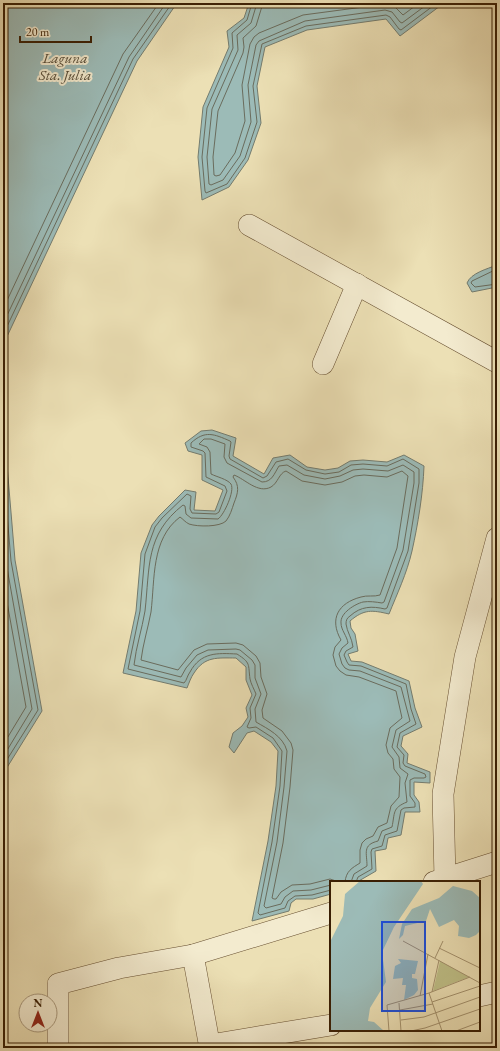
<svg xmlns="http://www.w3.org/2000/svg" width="500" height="1051" viewBox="0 0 500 1051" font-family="'EB Garamond',serif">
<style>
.water{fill:#9cbbb7;stroke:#747c6f}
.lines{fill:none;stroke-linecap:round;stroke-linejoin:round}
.shore{stroke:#6a6c5d;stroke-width:1}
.street-casing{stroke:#664e30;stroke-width:22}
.street{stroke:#f3ebcf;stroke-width:21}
.labels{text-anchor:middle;stroke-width:4;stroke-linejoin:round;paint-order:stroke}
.water-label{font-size:15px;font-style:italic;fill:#574d39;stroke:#f3ebcf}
.inset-road{fill:none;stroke:#a4926e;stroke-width:1}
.view{fill:#1d4ed8;fill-opacity:0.15;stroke:#1d4ed8;stroke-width:2}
.inset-edge{fill:none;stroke:#391e03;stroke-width:2}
</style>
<rect width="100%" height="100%" fill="#ece0b5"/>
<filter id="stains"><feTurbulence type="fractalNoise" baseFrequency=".005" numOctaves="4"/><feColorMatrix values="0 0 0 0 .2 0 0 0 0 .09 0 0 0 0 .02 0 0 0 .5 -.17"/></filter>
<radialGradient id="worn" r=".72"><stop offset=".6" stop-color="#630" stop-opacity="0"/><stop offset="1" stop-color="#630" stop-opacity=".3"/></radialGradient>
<!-- water -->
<g class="water">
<polygon points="3,3 177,3 137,61 3,345"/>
<polygon points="249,3 444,3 400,36 386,19 307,30 265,47 257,86 261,123 248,160 229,187 202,200 198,157 203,107 229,47 227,31 244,18"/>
<path d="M497 265V287L472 292 467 283C471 273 487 269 497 265Z"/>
<polygon points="3,417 15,560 42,711 3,774"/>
<path d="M212 430 236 438 233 456 264 474 273 458 290 455 307 467 325 470 338 468 350 461 363 460 387 462 404 455 424 466C423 494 418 524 412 551 407 573 397 594 389 614 372 610 364 609 350 621L351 628 355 634 358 651 348 654 351 661 362 662 409 681 415 708 422 727 403 736 401 746 408 754 407 763 430 772V783L414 782V795L419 802 420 812H405L401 835 388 838 386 849 375 851 376 871 357 882H331V894L313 899H296L291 903 289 911 252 921 268 841 276 786 278 751 271 742 254 731 247 733 234 753 229 747 233 733 242 726 248 717 246 708 252 695 246 680V667L236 658C217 658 205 656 194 673 191 677 189 683 187 688L123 673 136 611 141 553 152 525 159 516 185 490 196 492 194 510 215 511 223 490 202 480V455L188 451 185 443 201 431Z"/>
</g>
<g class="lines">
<!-- shore -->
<g class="shore">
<polyline points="252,3 247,20 232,33 233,48 207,108 202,157 205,191 206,193 227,184 245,158 257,122 253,86 262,44 306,26 386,15 390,17 399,29 401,30 437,3"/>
<polyline points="257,3 251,23 237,35 238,50 212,109 207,157 209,184 211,185 223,180 240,156 251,122 248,85 256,45 259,41 305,21 385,10 392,12 400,22 402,23 429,3"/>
<polyline points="263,3 256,26 243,38 244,47 243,53 218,111 213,157 214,175 216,176 220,175 235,153 245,121 242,85 250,44 254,37 259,33 303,15 386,4 395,7 403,15 419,3"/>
<polyline points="497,269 472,281 471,283 475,287 497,284"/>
<polyline points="3,309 123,54 159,3"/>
<polyline points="3,324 129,57 166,3"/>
<polyline points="3,335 133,59 172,3"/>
<polyline points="3,466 11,561 38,710 3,766"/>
<polyline points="3,527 6,562 32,709 3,757"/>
<polyline points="3,580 26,707 3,745"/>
<path d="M339 882 330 879 310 884 292 885 281 892 276 899H274L272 898 283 843 290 787 293 750 291 743 282 731 263 718 262 710 267 694 261 677 260 663 256 656 243 645 236 643 207 644 194 650 178 670 141 660C143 644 148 628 151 612 155 579 151 539 180 517 183 519 185 522 189 524 198 527 220 527 226 521 230 516 232 509 234 503 238 493 240 486 233 477L234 475C245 479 258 494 271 487 278 483 279 473 286 471L302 481 325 485 342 482 355 476 364 475 387 477 402 471 408 476 397 548 380 595C374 597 367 595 361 597 338 603 329 619 341 640L335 647 333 655 336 666 340 671 346 675 359 677 396 691 402 718 390 728 386 745 388 753 393 759 394 769 400 777 399 797 391 806 387 823 378 827 373 836 366 839 362 843 360 850V863C352 868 346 871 345 882"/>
<path d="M331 885 311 890 293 891 285 897 281 904 266 908 264 906 277 842 284 787 287 751C283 736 268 729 256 722L255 709 261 694 255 678V665L252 660 240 650 236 649 208 650 197 655 186 668 181 677 134 665C136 647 142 629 145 611 150 567 145 535 183 505L185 506 186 514 191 518 218 519C224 515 235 491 231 484 227 479 217 477 211 474L210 452 207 447 199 444 204 439H211L225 444 224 457 227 463 262 482C272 482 274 474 279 466L287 465 304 475 325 479 340 476 353 470 363 469 388 471 403 465 414 472V483L403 550 384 602 382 603C376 602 369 601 363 602 355 604 340 613 341 623 341 630 347 636 348 643L342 648 339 654 342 664 345 668 349 670 360 671 401 687 410 721 396 730 392 747 399 757 400 768 408 774 405 783 407 802C392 808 395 813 392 827L382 831 378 841C362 845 367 853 367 866L354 874 351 882"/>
<path d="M331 890 312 895 295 896 288 901 285 908 260 915 258 913 272 842 280 786 282 751 273 738 256 727 249 728 247 727 251 718 250 708 256 694C254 689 251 684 250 679 248 664 251 663 237 654 217 653 201 652 190 672 187 676 187 680 184 683L128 669 140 611 145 554 155 527 162 518 187 494 191 496 190 509 192 513 216 514 219 512 227 491 225 486 206 477 205 453 203 451 191 447V443C205 430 214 434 230 441L231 442 229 456 230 459 263 478 267 476 276 462 288 459 306 470 325 474 339 472 351 465 363 464 387 466 403 459 419 469V483L408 551 387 608 385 609C372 606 361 606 350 616 347 618 346 620 346 624 347 632 352 638 353 647L346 651 344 655 347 662 349 665 361 666 406 684 411 709 416 724 400 733 397 747 404 755 403 763 405 766 425 774 426 777 424 778H414L410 780V796L415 803V807L404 808 401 810 397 831 385 835 382 846 372 849 371 852 372 869 358 877 356 882"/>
</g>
<defs>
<g id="street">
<polyline points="249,225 497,362"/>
<polyline points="323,364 357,284"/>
<polyline points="445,879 443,794 465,657 497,538"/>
<polyline points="434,882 497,862"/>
<polyline points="193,955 210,1048"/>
<polyline points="479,996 497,992"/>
<polyline points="210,1045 331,1025"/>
<polyline points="58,1048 58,984 119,968 193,955 331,913"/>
</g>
</defs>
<!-- street casing -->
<use href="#street" class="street-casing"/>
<!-- street -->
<use href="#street" class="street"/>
</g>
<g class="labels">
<!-- water labels -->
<g class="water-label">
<text x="65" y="63">Laguna<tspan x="65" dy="17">Sta. Julia</tspan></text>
</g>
</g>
<!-- overview -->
<g transform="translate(330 881)">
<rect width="150" height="150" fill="#ece0b5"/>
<path d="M110 80 139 96 103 110Z" fill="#bfc088"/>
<path d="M30 0H91L93 3 64 46 52 71 56 101 40 127 38 140 44 141 54 150H0V61L13 35 15 13ZM123 5 142 10 150 17V50L146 54 139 57 128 55 129 45 124 39 109 46 100 28 96 40 75 45 73 54 69 58 72 43 82 28 109 17ZM68 78 88 80 85 93H82V97L87 98 88 109 84 114 74 119 76 104H72L73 97 63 98 65 85 71 82Z" fill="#9cbbb7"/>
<path class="inset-road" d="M73 60 150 102M109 67 150 87M105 77 113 60M102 111 109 79M99 112 112 150M90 115 98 73M102 121 150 105M69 122 71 150M70 129 103 123M71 139 94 136 150 116M59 150 57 124 99 112 140 96M81 150 95 147 150 128M126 150 150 141"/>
<path class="view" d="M52 41H95V130H52Z"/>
<rect width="150" height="150" class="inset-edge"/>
</g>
<!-- margin -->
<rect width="500" height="1051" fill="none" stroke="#ece0b5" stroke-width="16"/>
<rect x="4" y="4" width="492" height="1043" fill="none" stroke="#391e03" stroke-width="2"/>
<rect x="8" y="8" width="484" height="1035" fill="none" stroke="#391e03"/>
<!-- north arrow -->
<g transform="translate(38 1013)"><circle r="19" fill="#f3ebcf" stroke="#a9997d"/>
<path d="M0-3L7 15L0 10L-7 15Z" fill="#8f2418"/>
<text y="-6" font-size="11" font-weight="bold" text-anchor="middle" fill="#391e03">N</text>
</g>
<!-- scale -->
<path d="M20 36v6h71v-6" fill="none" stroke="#391e03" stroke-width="2"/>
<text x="26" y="36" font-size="12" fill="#391e03" stroke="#f3ebcf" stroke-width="3" paint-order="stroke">20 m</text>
<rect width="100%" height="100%" filter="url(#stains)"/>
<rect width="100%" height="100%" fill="url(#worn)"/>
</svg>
